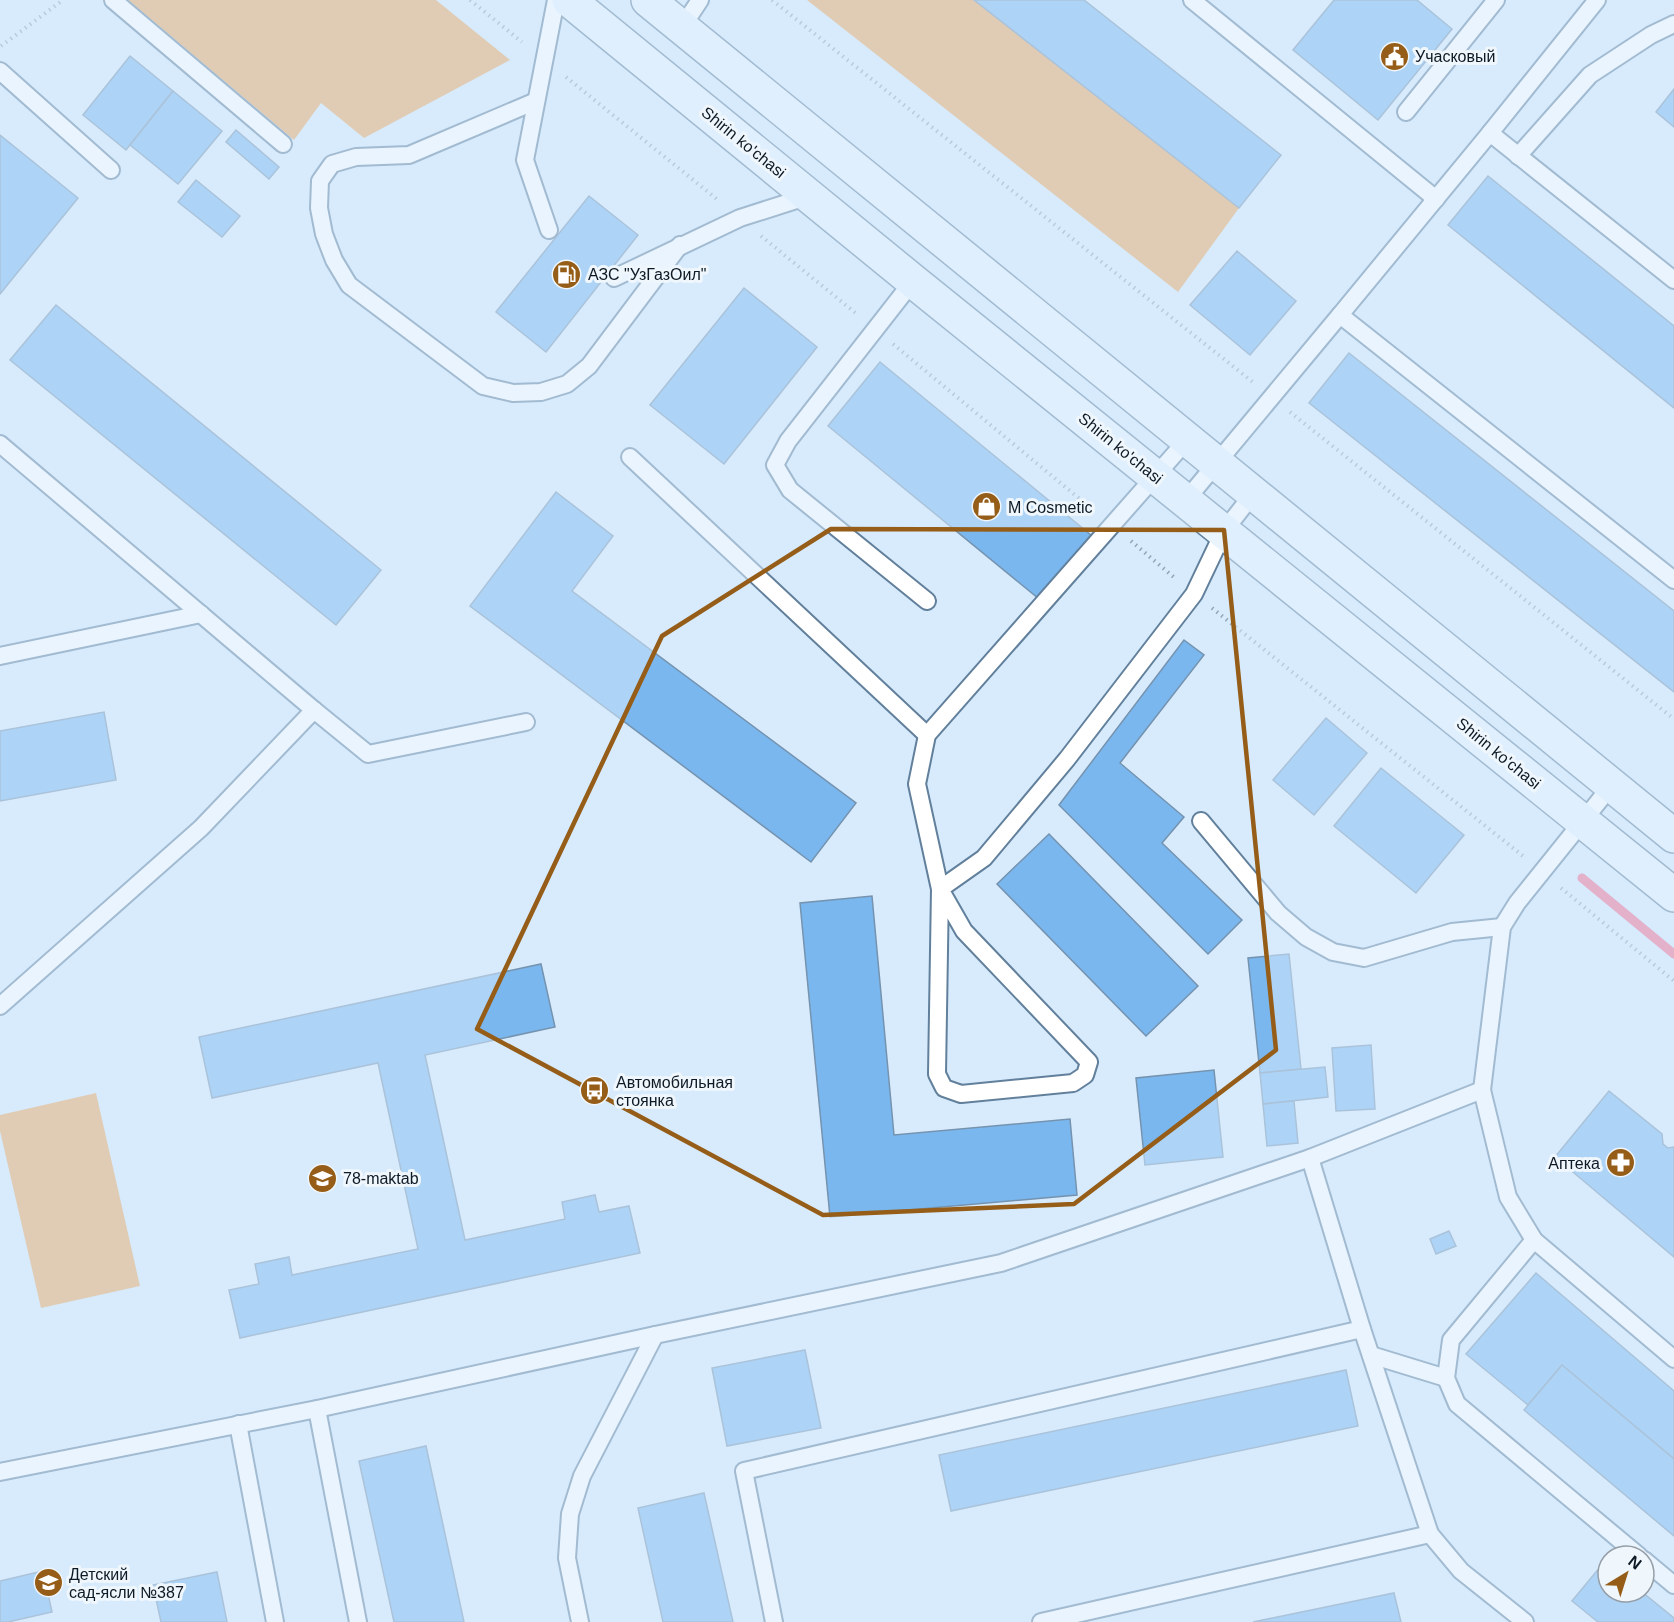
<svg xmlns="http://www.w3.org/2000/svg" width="1674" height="1622" viewBox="0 0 1674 1622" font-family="Arial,sans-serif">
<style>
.green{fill:#eba75e}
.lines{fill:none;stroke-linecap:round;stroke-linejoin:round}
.stream{stroke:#f16b8d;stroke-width:9}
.building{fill:#7ab7ee;stroke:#7593af;stroke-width:1.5}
.service-casing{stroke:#62809b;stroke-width:20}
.secondary-casing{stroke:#62809b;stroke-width:36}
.path{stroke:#93a5b4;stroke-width:4;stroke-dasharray:1.5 4.5;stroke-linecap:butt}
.service{stroke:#fff;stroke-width:16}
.secondary{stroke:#e9f4fd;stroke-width:33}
.marked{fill:none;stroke:#955d17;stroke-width:4.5;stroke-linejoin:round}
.labels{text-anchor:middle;stroke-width:6;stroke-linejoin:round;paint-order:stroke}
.poi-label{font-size:16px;fill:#0d1924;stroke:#eff6fc;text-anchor:start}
.street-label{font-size:16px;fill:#0d1924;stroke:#eff6fc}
</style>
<rect width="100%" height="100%" fill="#d7ebfd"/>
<!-- green -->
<g class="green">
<polygon points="128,0 436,0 510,60 364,138 321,103 294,140"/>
<polygon points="807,0 974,0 1239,208 1178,292"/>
<polygon points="96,1093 140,1286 41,1308 0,1131 0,1115"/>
</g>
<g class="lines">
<!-- stream -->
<polyline class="stream" points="1582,878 1674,954"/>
</g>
<!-- building -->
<g class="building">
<polygon points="974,0 1084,0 1281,155 1239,208"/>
<polygon points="1334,0 1417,0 1452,29 1378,120 1293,50"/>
<polygon points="130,56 173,91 126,150 83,115"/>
<polygon points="1674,89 1674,127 1656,112"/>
<polygon points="173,91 222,131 178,184 130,145"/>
<polygon points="236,130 279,167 269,179 226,142"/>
<polygon points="0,135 78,198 0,294"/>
<polygon points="1488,176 1674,326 1674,408 1448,225"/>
<polygon points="196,180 240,216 222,237 178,202"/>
<polygon points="589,196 638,235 546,352 496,312"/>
<polygon points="1237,251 1296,301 1250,355 1190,305"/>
<polygon points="744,288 817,347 724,464 650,405"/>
<polygon points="56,305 381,570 336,625 10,360"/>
<polygon points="1349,353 1674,611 1674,692 1309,403"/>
<polygon points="880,362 1091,535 1039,599 828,426"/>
<polygon points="556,492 613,536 572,591 856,803 811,862 470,606"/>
<polygon points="1184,640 1204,655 1120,763 1184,817 1162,843 1242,920 1208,954 1059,805"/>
<polygon points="104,712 116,780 0,801 0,731"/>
<polygon points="1326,718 1367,753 1314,815 1273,780"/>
<polygon points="1381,768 1464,835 1416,893 1334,826"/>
<polygon points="1049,834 1198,986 1146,1036 997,884"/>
<polygon points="872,896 894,1135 1070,1119 1077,1195 830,1217 800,903"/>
<polygon points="1289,954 1301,1069 1260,1073 1248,958"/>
<polygon points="541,964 555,1027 425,1055 465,1240 565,1219 562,1202 595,1195 599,1212 629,1206 640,1253 240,1338 229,1290 259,1284 255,1264 289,1257 292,1275 418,1249 378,1063 212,1098 199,1037"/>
<polygon points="1371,1045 1375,1109 1336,1111 1332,1048"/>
<polygon points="1325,1067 1328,1097 1263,1104 1260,1073"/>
<polygon points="1214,1070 1223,1157 1145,1165 1136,1078"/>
<polygon points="1609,1091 1662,1134 1663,1144 1668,1148 1674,1147 1674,1257 1555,1157"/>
<polygon points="1294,1101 1298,1143 1267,1146 1263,1104"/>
<polygon points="1449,1231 1456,1246 1436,1254 1430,1239"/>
<polygon points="1536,1273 1674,1391 1674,1459 1562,1365 1528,1405 1466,1354"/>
<polygon points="805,1350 821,1428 727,1446 712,1368"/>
<polygon points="1562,1365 1674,1459 1674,1536 1524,1410"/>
<polygon points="1346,1370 1358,1426 951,1511 939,1455"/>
<polygon points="426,1446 464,1622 394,1622 359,1461"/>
<polygon points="704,1493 733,1622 663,1622 638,1508"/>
<polygon points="1605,1561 1608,1564 1608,1592 1642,1592 1674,1618 1674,1622 1598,1622 1572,1601"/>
<polygon points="43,1571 52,1612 8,1622 0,1622 0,1581"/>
<polygon points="217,1572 227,1622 161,1622 153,1585"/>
<polygon points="1394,1593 1401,1622 1253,1622"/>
</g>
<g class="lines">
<defs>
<g id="service">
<polyline points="113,0 283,144"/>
<polyline points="1192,0 1436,199"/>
<polyline points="682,27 700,0"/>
<polyline points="0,71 111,170"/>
<polyline points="536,101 409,155 356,157 332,164 320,181 319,208 324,234 334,260 349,285 483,386 513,393 541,392 567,384 589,366 680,245"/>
<polyline points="1406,112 1496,0"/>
<polyline points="1490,133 1597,0"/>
<polyline points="1518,156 1590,75 1651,35 1674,24"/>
<polyline points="549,230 525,160 556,0"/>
<polyline points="614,278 740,218 809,196"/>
<polyline points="913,281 788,441 775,465 790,490 927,601"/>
<polyline points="1340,315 1490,133 1674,280"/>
<polyline points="1187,440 927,735 917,784 940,889 964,931 1089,1062 1085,1075 1073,1083 961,1094 944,1088 937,1074 940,889 984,858 1067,759 1194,594 1224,531 1253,494"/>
<polyline points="0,444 314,710 201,828 0,1006"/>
<polyline points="630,457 927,735"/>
<polyline points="1186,500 1340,315 1674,580"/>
<polyline points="0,656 201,614"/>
<polyline points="314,710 368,754 526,722"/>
<polyline points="1201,821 1278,913 1306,937 1333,952 1364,958 1452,932 1502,927"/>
<polyline points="1482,1090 1508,1197 1534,1240 1674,1359"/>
<polyline points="1310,1158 1362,1329 1430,1534 1461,1571 1525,1622"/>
<polyline points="1534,1240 1451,1340 1446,1378 1457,1404 1639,1556"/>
<polyline points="1371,1355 1446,1378"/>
<polyline points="317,1409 358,1622"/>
<polyline points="238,1424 275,1622"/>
<polyline points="0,1472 317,1409 655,1335 1001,1263 1310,1158 1482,1090 1502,927 1517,903 1611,786"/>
<polyline points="1644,1560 1674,1585"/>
<polyline points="580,1622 567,1558 570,1514 582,1476 655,1335"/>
<polyline points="774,1622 744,1471 1362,1329"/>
<polyline points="1041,1622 1430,1534"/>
</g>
<g id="secondary">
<polyline points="569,0 913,281 1674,895"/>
<polyline points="648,0 1674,836"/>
</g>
</defs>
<!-- service casing -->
<use href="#service" class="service-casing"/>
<!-- secondary casing -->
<use href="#secondary" class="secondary-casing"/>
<!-- path -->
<g class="path">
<polyline points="470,0 522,42"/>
<polyline points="772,0 1254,383"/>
<polyline points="1,46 63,0"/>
<polyline points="566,77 718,200"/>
<polyline points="761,236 858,315"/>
<polyline points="893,344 1093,510"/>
<polyline points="1290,412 1674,719"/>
<polyline points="1131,541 1176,579"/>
<polyline points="1212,608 1523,856"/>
<polyline points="1561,888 1674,981"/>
</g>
<!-- service -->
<use href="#service" class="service"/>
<!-- secondary -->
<use href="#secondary" class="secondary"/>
</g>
<!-- marked area -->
<path d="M0 0H1674V1622H0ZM831 529 1224 530 1276 1050 1074 1204 823 1215 477 1029 662 636Z" fill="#d7ebfd" fill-opacity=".55" fill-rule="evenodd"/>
<path class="marked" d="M831 529 1224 530 1276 1050 1074 1204 823 1215 477 1029 662 636Z"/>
<!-- icons -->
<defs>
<symbol id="civic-disc" viewBox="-11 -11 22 22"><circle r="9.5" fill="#955d17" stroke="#eff6fc"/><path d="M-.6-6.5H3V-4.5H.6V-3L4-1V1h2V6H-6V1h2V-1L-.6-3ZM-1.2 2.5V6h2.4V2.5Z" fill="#fff"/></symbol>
<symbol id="fuel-disc" viewBox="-11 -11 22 22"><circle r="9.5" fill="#955d17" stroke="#eff6fc"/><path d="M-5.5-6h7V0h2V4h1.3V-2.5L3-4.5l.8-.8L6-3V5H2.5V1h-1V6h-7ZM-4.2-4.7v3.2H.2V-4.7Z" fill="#fff"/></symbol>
<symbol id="shop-disc" viewBox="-11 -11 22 22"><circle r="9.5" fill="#955d17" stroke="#eff6fc"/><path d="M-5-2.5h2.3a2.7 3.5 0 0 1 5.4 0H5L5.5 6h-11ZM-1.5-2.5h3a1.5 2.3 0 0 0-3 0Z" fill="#fff"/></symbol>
<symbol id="bus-disc" viewBox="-11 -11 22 22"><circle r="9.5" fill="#955d17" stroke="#eff6fc"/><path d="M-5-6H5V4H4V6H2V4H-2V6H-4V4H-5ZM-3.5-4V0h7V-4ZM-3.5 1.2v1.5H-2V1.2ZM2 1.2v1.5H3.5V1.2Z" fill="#fff"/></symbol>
<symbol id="pharmacy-disc" viewBox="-11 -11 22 22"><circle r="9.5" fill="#955d17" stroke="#eff6fc"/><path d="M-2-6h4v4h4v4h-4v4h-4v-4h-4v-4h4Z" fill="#fff"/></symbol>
<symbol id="school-disc" viewBox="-11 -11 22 22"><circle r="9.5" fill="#955d17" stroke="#eff6fc"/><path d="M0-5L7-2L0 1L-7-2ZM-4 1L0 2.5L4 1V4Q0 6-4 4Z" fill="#fff"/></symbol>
</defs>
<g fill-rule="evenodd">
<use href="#civic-disc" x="1378" y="40" width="33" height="33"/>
<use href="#fuel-disc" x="550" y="258" width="33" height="33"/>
<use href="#shop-disc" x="970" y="490" width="33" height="33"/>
<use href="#bus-disc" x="578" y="1074" width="33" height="33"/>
<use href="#pharmacy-disc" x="1604" y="1146" width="33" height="33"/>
<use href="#school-disc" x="306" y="1162" width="33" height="33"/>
<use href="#school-disc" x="32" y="1566" width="33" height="33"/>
</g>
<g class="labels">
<!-- poi labels -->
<g class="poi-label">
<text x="1415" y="62">Учасковый</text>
<text x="588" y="280">АЗС "УзГазОил"</text>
<text x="1008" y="513">M Cosmetic</text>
<text x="616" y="1088">Автомобильная<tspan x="616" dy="18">стоянка</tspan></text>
<text x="1600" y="1169" text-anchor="end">Аптека</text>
<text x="343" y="1184">78-maktab</text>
<text x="69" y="1580">Детский<tspan x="69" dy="18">сад-ясли №387</tspan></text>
</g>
<!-- street labels -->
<g class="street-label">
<text transform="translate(744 142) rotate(39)" y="6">Shirin ko'chasi</text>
<text transform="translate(1121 448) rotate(39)" y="6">Shirin ko'chasi</text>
<text transform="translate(1499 753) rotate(39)" y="6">Shirin ko'chasi</text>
</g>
</g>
<!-- north arrow -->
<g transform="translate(1626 1574) rotate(38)"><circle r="28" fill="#eff6fc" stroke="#959ea6" stroke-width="1.5"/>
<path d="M0-4.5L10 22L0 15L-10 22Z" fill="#955d17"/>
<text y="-9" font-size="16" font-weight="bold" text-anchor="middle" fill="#0d1924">N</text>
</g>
</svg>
